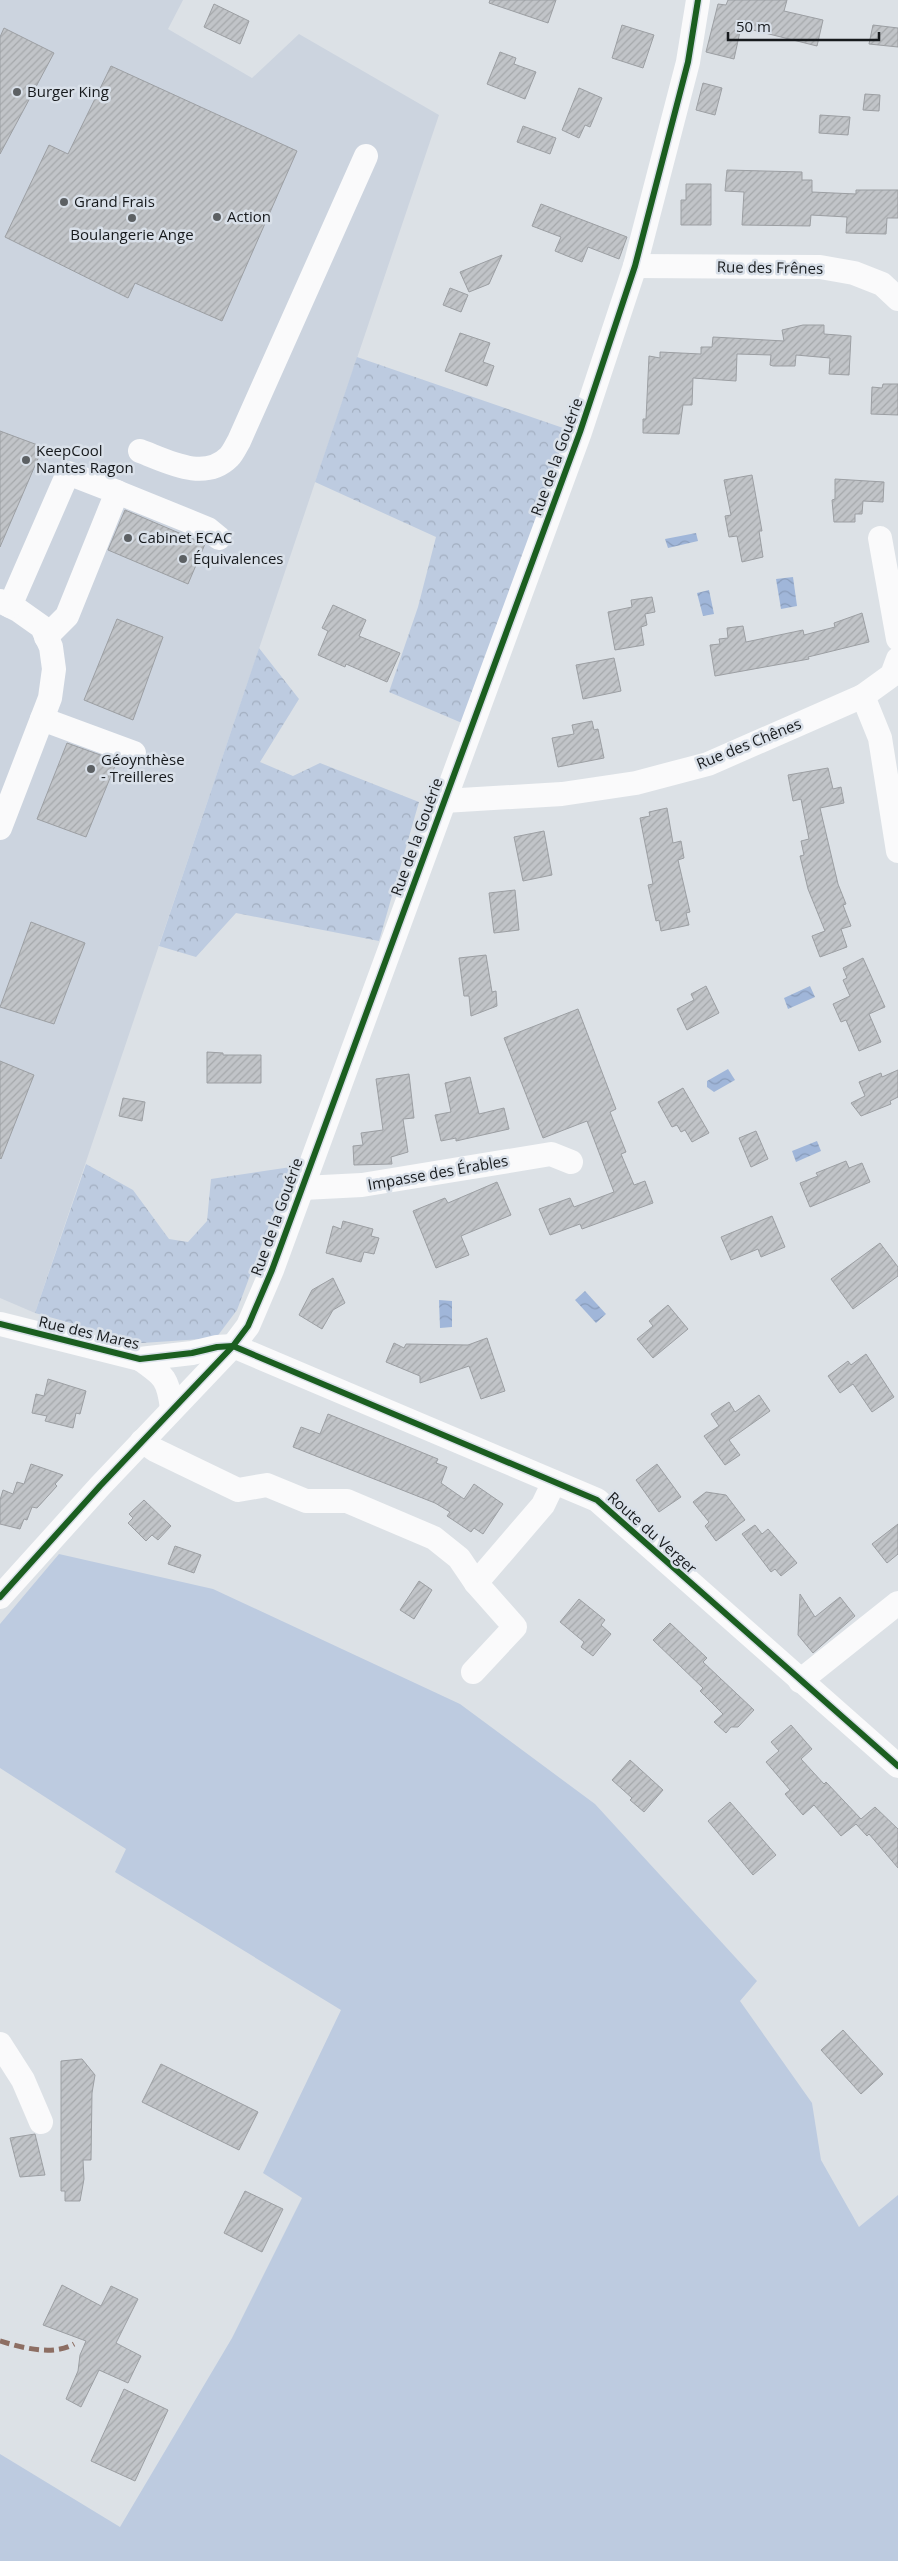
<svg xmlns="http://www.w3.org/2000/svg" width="898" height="2561" viewBox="0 0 898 2561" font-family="'Open Sans',sans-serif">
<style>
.built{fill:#ccd4df}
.grass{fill:#bdcbe0}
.forest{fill:url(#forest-crowns)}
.water{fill:url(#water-waves)}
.building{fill:url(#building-hatch);stroke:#9c9fa3}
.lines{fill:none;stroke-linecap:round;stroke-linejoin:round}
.minor{stroke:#fafafb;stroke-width:24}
.quiet{stroke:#8d6e63;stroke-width:5;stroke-dasharray:10 5;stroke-linecap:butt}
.cycleway-casing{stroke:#d9e0e9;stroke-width:9}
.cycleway{stroke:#1b5e20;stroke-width:6}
.poi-dot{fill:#5c6063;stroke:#d9e0e9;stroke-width:2}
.labels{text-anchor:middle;stroke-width:5;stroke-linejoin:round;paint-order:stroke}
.poi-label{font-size:15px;fill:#171a1d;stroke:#d9e0e9;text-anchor:start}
.street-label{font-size:15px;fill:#171a1d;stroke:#d9e0e9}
</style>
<defs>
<pattern id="forest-crowns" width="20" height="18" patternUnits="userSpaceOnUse" patternTransform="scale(1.25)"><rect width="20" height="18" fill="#bdcbe0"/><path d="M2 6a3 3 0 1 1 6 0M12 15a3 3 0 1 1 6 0" fill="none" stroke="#a2aec0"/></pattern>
<pattern id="water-waves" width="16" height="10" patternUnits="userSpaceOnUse" patternTransform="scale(1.25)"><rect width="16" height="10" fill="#a0b6d9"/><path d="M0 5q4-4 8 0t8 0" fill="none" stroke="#899cba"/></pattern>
<pattern id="building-hatch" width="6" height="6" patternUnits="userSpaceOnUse" patternTransform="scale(1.25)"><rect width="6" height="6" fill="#c1c4c8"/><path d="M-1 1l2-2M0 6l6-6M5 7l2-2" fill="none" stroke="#a5a8ab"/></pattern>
</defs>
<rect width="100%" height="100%" fill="#dce1e6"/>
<!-- built -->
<polygon class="built" points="0,0 183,0 168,29 252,78 299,34 439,115 35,1313 0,1298"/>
<!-- grass -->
<polygon class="grass" points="59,1554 213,1589 460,1704 595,1804 757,1981 740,2001 812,2103 821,2160 859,2227 898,2195 898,2561 0,2561 0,2454 120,2527 232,2338 302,2198 263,2173 341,2010 115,1872 126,1849 0,1768 0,1624"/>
<!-- forest -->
<g class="forest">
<polygon points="357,357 569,430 462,723 389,692 418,607 436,537 315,482"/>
<polygon points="259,648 299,699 260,762 293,776 320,763 419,802 379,941 236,913 196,957 159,946"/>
<polygon points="86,1164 133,1190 169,1239 188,1242 207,1221 211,1179 291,1167 237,1310 216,1338 142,1343 35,1313"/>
</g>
<!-- water -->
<g class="water">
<polygon points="696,533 698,541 668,548 665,539"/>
<polygon points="793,577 797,606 781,609 776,579"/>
<polygon points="709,590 714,614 703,616 697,593"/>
<polygon points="810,986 815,997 788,1009 784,998"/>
<polygon points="728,1069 735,1080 714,1092 707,1087 707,1081"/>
<polygon points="817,1141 821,1151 796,1162 792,1151"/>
<polygon points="585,1291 606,1314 596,1323 575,1300"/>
<polygon points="439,1300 452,1301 452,1327 440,1328"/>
</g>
<!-- building -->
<g class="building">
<polygon points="490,0 556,0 548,23 489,3"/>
<polygon points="728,0 787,0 784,11 823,20 817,46 741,27 734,59 706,52 718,4 726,5"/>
<polygon points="214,4 249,21 240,44 204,27"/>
<polygon points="622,25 654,35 643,68 612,58"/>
<polygon points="873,25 898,28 898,47 869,44"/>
<polygon points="4,28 54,53 0,154 0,37"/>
<polygon points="500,52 516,58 514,64 536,72 525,99 487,84"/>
<polygon points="111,66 297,151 222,321 135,283 128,298 5,237 49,145 68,154"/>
<polygon points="703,83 722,88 715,115 696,110"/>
<polygon points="579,88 602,98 590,127 585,125 579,138 562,130"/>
<polygon points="865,94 880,95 879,111 863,110"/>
<polygon points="820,115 850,117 848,135 819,133"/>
<polygon points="523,126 556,138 550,154 517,142"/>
<polygon points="727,170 802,172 802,180 812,180 812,192 856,194 856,190 898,190 898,218 887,218 886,234 846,233 847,217 811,215 810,226 742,225 744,192 725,191"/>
<polygon points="686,184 711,184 711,225 681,225 681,200 686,200"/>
<polygon points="541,204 627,237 619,259 588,247 582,262 555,251 561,237 532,226"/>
<polygon points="502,255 489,284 469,292 460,272"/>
<polygon points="450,288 468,295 461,312 443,305"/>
<polygon points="803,325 824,325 824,334 851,336 849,375 829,374 830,358 796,355 795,366 773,366 770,365 771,355 737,354 736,381 693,378 692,405 683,405 679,434 643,433 643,419 646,419 649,356 660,358 660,352 701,354 701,347 712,347 713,337 784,341 782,330"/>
<polygon points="460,333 490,343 483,362 494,366 487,386 445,371"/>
<polygon points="883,384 898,384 898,415 871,414 872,387 882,388"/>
<polygon points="0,431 43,447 0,547"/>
<polygon points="752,475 762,531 759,531 763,557 742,562 737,536 729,537 725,516 731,515 724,480"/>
<polygon points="835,479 884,482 883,502 863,501 862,514 855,514 855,522 834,522 832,500 835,499"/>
<polygon points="125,510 205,544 188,584 108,550"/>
<polygon points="652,597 655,612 645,614 647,625 641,627 644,645 615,650 608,612 632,607 631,600"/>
<polygon points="333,605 366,620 359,636 400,653 387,682 346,664 345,667 318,655 328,631 322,628"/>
<polygon points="862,613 869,642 808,657 809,659 715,676 710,645 720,644 719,639 728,638 727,628 743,626 746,642 803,630 804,635 835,627 834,623"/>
<polygon points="117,619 163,637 133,720 84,700"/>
<polygon points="614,658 621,691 583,699 576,665"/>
<polygon points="592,721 594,730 598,729 604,758 558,767 552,738 574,734 572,725"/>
<polygon points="67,743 117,761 86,837 37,819"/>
<polygon points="828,768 833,789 841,787 844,803 820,808 838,884 846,904 843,905 851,926 841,929 847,947 820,957 812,936 825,931 808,889 800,856 804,855 801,841 809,839 801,799 793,801 788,775"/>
<polygon points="667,808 673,843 681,841 684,858 678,860 690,912 686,913 689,925 661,931 659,920 656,921 648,885 653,884 640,818 650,816 649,812"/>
<polygon points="544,831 552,875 523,881 514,837"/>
<polygon points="515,890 519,930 494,933 489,893"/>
<polygon points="31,922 85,943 54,1024 0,1007"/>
<polygon points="486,955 492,992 496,991 497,1006 471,1016 469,996 464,996 459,958"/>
<polygon points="863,958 885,1007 869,1014 881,1042 859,1051 846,1020 841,1022 833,1004 850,996 843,980 847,978 843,968"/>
<polygon points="706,986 719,1013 687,1030 677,1009 694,1000 691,994"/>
<polygon points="578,1009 616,1109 610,1112 626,1152 621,1154 634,1185 645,1181 653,1203 582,1229 580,1224 550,1235 539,1209 570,1198 574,1207 614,1192 587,1121 543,1138 504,1038"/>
<polygon points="207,1052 223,1053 223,1055 261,1055 261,1083 207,1083"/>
<polygon points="0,1061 34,1075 1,1159 0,1158"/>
<polygon points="898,1070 898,1097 890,1101 891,1104 861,1116 851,1103 865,1096 859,1082 881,1073 882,1077"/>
<polygon points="409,1074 414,1118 403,1119 408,1152 391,1157 392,1164 354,1165 353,1146 363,1145 361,1133 383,1130 376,1079"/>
<polygon points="470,1077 479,1114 504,1108 509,1129 456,1141 456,1138 441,1141 435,1115 451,1112 445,1083"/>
<polygon points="683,1088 709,1133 692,1142 685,1130 681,1132 677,1125 672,1127 658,1102"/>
<polygon points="123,1098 145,1102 142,1121 119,1116"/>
<polygon points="756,1131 768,1159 751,1167 739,1138"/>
<polygon points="846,1161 849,1168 862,1163 870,1182 810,1207 800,1183 818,1176 816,1173"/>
<polygon points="497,1182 511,1215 461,1236 469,1255 436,1268 413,1211 445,1198 448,1203"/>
<polygon points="772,1216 785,1247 761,1257 758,1249 731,1260 721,1237"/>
<polygon points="343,1221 373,1229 371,1236 379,1238 374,1254 364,1252 361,1262 326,1253 333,1226 341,1229"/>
<polygon points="880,1243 898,1267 898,1276 853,1309 831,1279"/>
<polygon points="333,1278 345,1303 333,1310 322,1329 299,1315 312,1290"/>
<polygon points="668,1305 688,1329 653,1358 637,1339 653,1326 649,1321"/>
<polygon points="487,1338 505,1391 481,1399 469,1366 420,1383 420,1376 386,1362 394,1343 404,1348 406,1344 468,1345"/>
<polygon points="866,1354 894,1397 872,1412 853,1384 840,1393 828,1376 848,1361 851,1365"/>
<polygon points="48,1379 86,1391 80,1414 76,1413 73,1428 45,1421 47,1416 32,1413 36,1394 44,1396"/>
<polygon points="759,1395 770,1411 729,1440 740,1455 725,1465 704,1436 719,1426 711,1414 729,1402 735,1412"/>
<polygon points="328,1414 438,1459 436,1463 447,1467 441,1483 464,1499 474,1484 503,1504 483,1534 474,1528 471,1532 447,1516 450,1512 435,1503 293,1447 301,1427 320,1434"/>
<polygon points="31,1464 63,1475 55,1484 57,1486 37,1508 32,1507 27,1520 24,1519 20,1529 0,1524 0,1500 3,1490 13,1494 17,1482 24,1484"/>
<polygon points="657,1464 681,1497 659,1512 636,1480"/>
<polygon points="706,1492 726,1495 745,1520 716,1541 705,1526 709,1522 693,1502"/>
<polygon points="144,1500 171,1526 158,1540 152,1535 146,1541 128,1523 133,1518 129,1514"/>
<polygon points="898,1524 898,1554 887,1563 872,1544"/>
<polygon points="755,1525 762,1534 768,1529 797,1563 781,1576 775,1569 771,1572 742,1534"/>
<polygon points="175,1546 201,1555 194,1573 168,1564"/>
<polygon points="419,1581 432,1590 414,1619 400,1610"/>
<polygon points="800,1594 815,1617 840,1597 855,1616 813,1653 798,1635"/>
<polygon points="579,1599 605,1620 601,1625 611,1634 593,1656 581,1647 584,1642 560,1622"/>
<polygon points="670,1623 707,1658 703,1662 754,1710 738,1727 731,1727 726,1733 714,1722 723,1714 700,1691 703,1688 653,1640"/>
<polygon points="791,1725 812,1749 801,1759 824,1784 826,1782 861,1819 875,1807 898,1829 898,1868 869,1834 867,1836 856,1824 841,1836 814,1805 803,1815 785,1794 790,1790 766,1762 779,1751 771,1742"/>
<polygon points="630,1760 663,1790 644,1812 630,1800 632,1798 612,1780"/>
<polygon points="730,1802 776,1855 753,1875 708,1821"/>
<polygon points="843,2030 883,2074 861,2094 821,2050"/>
<polygon points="82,2059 95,2075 92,2093 91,2160 83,2160 84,2179 80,2201 65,2201 65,2191 61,2191 61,2061"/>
<polygon points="161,2064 258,2112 239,2150 142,2102"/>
<polygon points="35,2134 45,2175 20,2177 10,2138"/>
<polygon points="245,2191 283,2209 262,2252 224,2233"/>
<polygon points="62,2285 101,2306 111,2286 138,2299 116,2343 141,2356 128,2383 99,2370 81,2407 66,2399 78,2371 80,2355 86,2341 43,2325"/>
<polygon points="124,2389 168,2410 135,2481 91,2461"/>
</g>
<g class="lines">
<!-- minor -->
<g class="minor">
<polyline points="635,266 820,267 854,273 882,284 898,299"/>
<path d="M140 451C167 461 204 482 229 457 233 453 236 446 239 441L366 156"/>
<polyline points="117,492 208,529 219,538"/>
<polyline points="880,538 898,639"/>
<polyline points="0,601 18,610 42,627 51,647 54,669 50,698 0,828"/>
<polyline points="10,606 68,473 117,492 67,616 46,637"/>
<polyline points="863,696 892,675 898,659"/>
<polyline points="42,719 134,753"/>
<polyline points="444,801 562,794 636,783 708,764 863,696 880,738 898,851"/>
<polyline points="303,1188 362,1185 551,1154 571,1162"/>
<polyline points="0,1324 140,1359 192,1353 217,1347 233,1346 597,1500 898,1766"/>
<path d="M140 1359C164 1376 168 1378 172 1408"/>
<polyline points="142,1441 155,1450 238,1490 267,1485 306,1501 347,1501 434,1538 459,1558 476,1583 515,1627 473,1672"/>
<polyline points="476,1583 543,1505 554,1482"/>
<polyline points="0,1597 100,1486 233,1346 248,1326 272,1270 580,432 635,266 688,62 698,0"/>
<polyline points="800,1681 898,1603"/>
<polyline points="0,2044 23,2080 41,2122"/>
</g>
<!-- quiet -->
<path class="quiet" d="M0 2341C23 2348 53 2356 74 2344"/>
<defs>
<g id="cycleway">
<polyline points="0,1324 140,1359 192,1353 217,1347 233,1346 597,1500 898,1766"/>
<polyline points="0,1597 100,1486 233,1346 248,1326 272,1270 580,432 635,266 688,62 698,0"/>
</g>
</defs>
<!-- cycleway casing -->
<use href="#cycleway" class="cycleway-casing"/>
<!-- cycleway -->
<use href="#cycleway" class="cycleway"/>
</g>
<!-- markers -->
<g class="poi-dot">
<circle cx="17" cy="92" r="5"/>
<circle cx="64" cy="202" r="5"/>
<circle cx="217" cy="217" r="5"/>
<circle cx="132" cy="218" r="5"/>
<circle cx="26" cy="460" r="5"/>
<circle cx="128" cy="538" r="5"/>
<circle cx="183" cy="559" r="5"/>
<circle cx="91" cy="769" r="5"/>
</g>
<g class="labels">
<!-- poi labels -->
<g class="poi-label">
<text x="27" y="97">Burger King</text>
<text x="74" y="207">Grand Frais</text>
<text x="227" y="222">Action</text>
<text x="132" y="240" text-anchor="middle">Boulangerie Ange</text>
<text x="36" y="456">KeepCool<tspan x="36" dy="17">Nantes Ragon</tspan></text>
<text x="138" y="543">Cabinet ECAC</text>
<text x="193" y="564">Équivalences</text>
<text x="101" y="765">Géoynthèse<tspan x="101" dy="17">- Treilleres</tspan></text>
</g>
<!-- street labels -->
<g class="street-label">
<text transform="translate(770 268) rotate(1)" y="5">Rue des Frênes</text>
<text transform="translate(557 457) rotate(-70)" y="5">Rue de la Gouérie</text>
<text transform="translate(749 744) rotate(-22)" y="5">Rue des Chênes</text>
<text transform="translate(417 837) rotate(-70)" y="5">Rue de la Gouérie</text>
<text transform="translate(438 1173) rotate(-10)" y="5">Impasse des Érables</text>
<text transform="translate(277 1217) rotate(-70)" y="5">Rue de la Gouérie</text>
<text transform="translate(89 1333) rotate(13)" y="5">Rue des Mares</text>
<text transform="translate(652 1533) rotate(42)" y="5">Route du Verger</text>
</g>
</g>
<!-- scale -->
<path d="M728 32v8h151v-8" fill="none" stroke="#171a1d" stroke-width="2.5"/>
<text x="736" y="32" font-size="15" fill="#171a1d" stroke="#d9e0e9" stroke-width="4" paint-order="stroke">50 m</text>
</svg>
